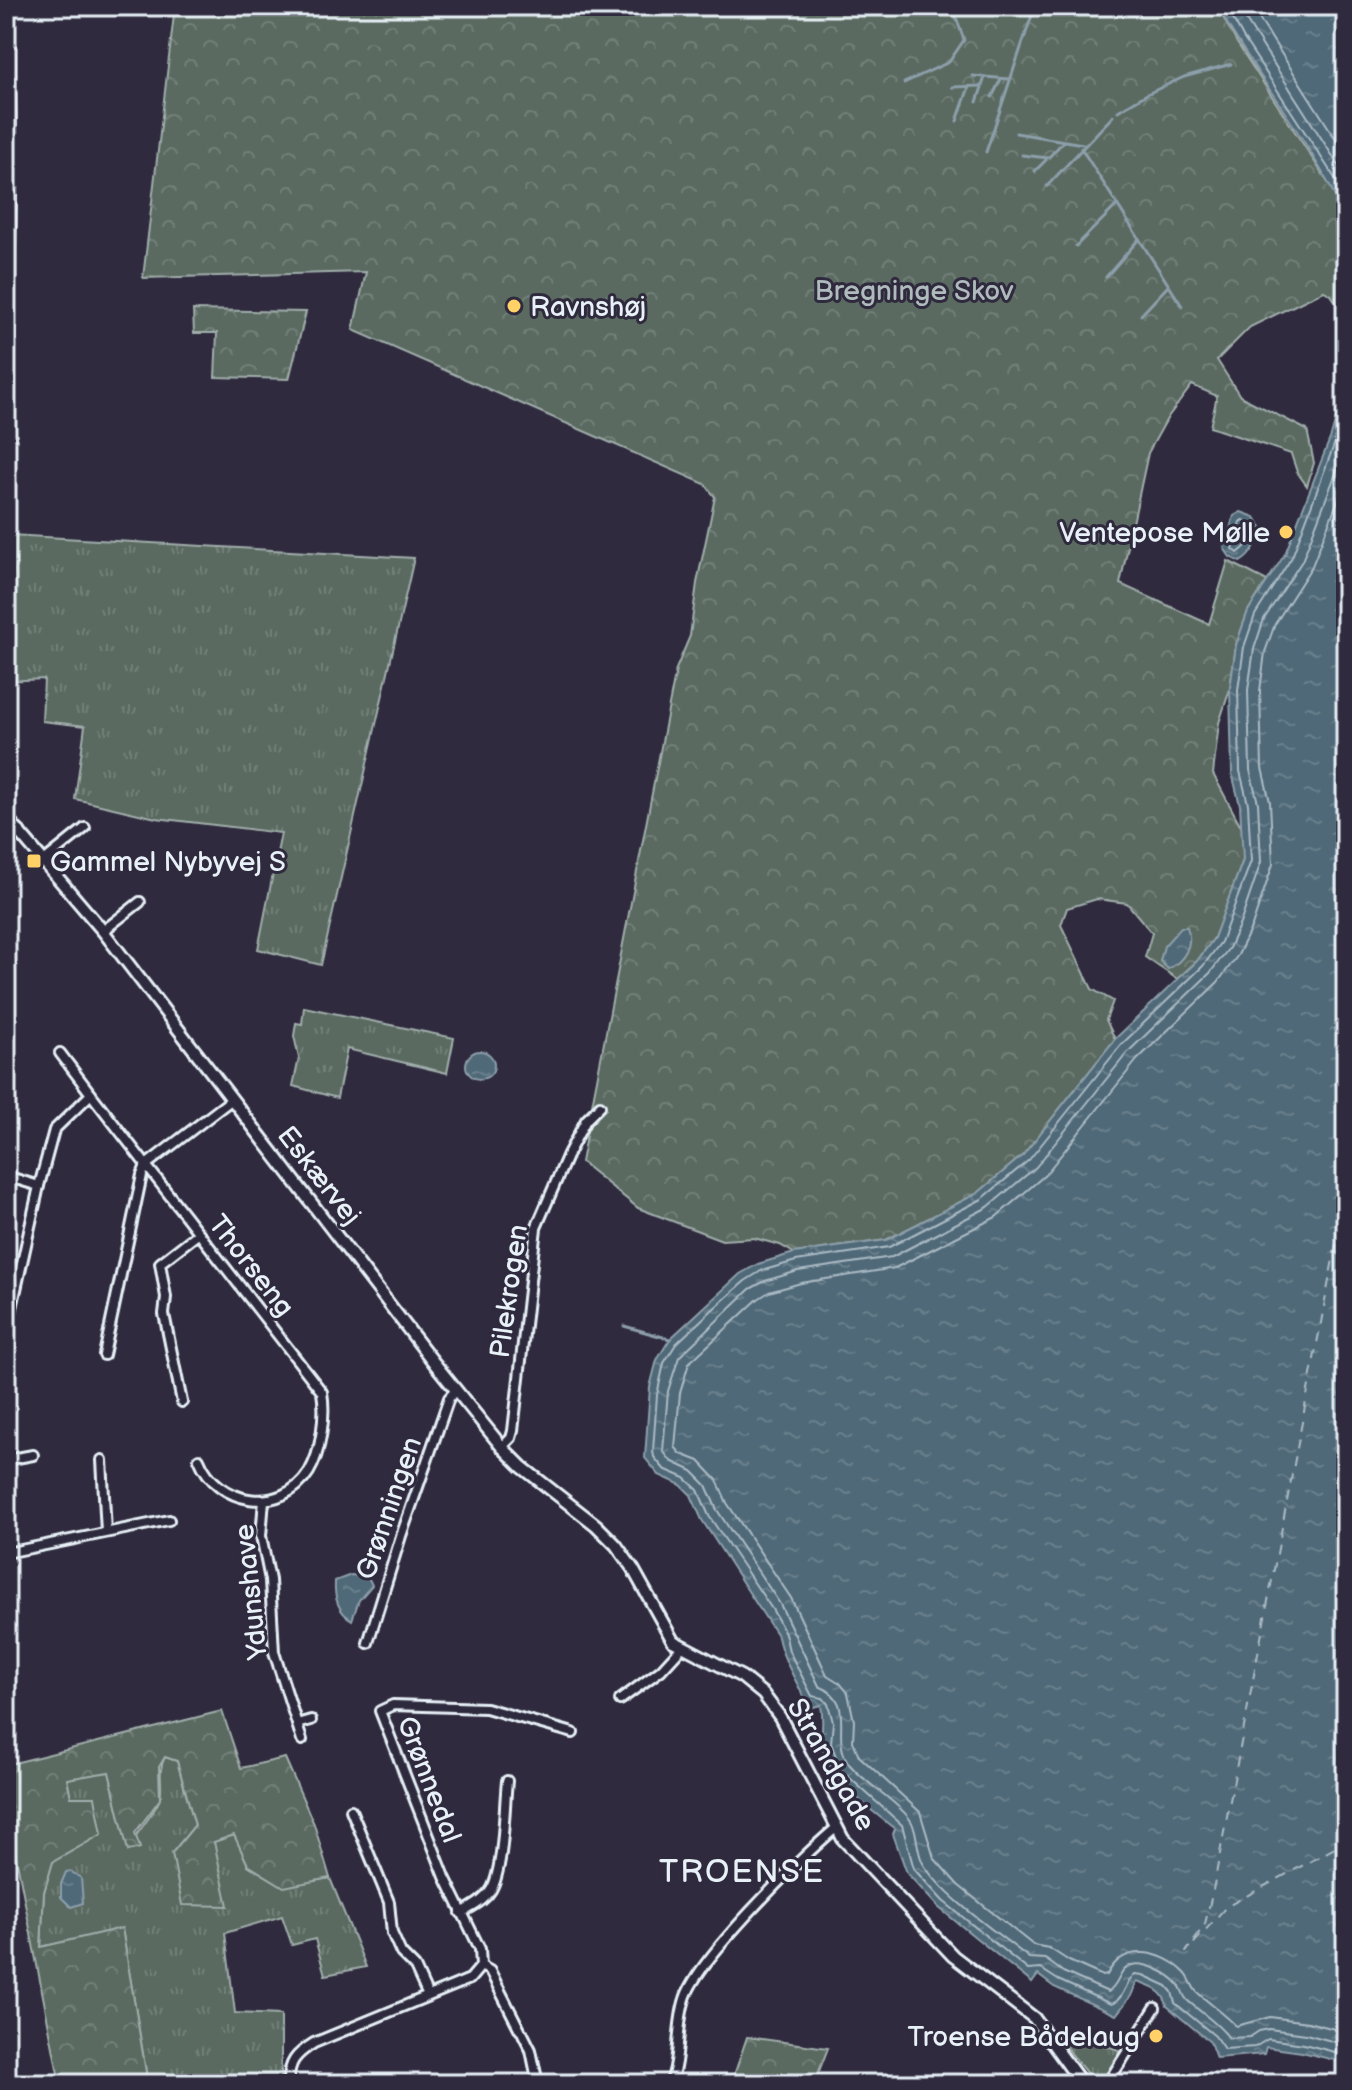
<svg xmlns="http://www.w3.org/2000/svg" width="1352" height="2090" viewBox="0 0 1352 2090" font-family="'Balsamiq Sans',sans-serif">
<style>
.grass{fill:url(#grass-tufts);stroke:#a1aeac;stroke-width:2}
.forest{fill:url(#forest-crowns);stroke:#a1aeac;stroke-width:2}
.water{fill:url(#water-ripples);stroke:#8d9fab;stroke-width:2}
.lines{fill:none;stroke-linecap:round;stroke-linejoin:round}
.shore{stroke:#abbbc5;stroke-width:2}
.stream{stroke:#8d9fab;stroke-width:3}
.ferry{stroke:#abbbc5;stroke-width:2;stroke-dasharray:10 8;stroke-linecap:butt}
.minor-casing{stroke:#e8f1f8;stroke-width:14}
.tertiary-casing{stroke:#e8f1f8;stroke-width:16}
.minor{stroke:#2f2a3d;stroke-width:8}
.tertiary{stroke:#2f2a3d;stroke-width:10}
.poi-dot{fill:#ffd166;stroke:#2f2a3d;stroke-width:3}
.labels{text-anchor:middle;stroke-width:6;stroke-linejoin:round;paint-order:stroke}
.park-label{font-size:28px;fill:#afbbbc;stroke:#2f2a3d}
.poi-label{font-size:28px;fill:#e8f1f8;stroke:#2f2a3d;text-anchor:start}
.street-label{font-size:28px;fill:#e8f1f8;stroke:#2f2a3d}
.quarter-label{font-size:32px;letter-spacing:2px;fill:#e8f1f8;stroke:#2f2a3d}
</style>
<defs>
<pattern id="grass-tufts" width="24" height="20" patternUnits="userSpaceOnUse" patternTransform="scale(2)"><rect width="24" height="20" fill="#5a6a61"/><path d="M3 7l-1-3M5 7V3M7 7l1-3M15 17l-1-3M17 17v-4M19 17l1-3" fill="none" stroke="#728078"/></pattern>
<pattern id="forest-crowns" width="20" height="18" patternUnits="userSpaceOnUse" patternTransform="scale(2)"><rect width="20" height="18" fill="#5a6a61"/><path d="M2 6a3 3 0 1 1 6 0M12 15a3 3 0 1 1 6 0" fill="none" stroke="#728078"/></pattern>
<pattern id="water-ripples" width="26" height="14" patternUnits="userSpaceOnUse" patternTransform="scale(2)"><rect width="26" height="14" fill="#506978"/><path d="M2 4q2-2 4 0t4 0M15 11q2-2 4 0t4 0" fill="none" stroke="#697f8c"/></pattern>
</defs>
<rect width="100%" height="100%" fill="#2f2a3d"/>
<filter id="ink" filterUnits="userSpaceOnUse"><feTurbulence type="fractalNoise" baseFrequency=".0125" numOctaves="2"/><feDisplacementMap in="SourceGraphic" scale="16" xChannelSelector="R" yChannelSelector="G"/><feConvolveMatrix kernelMatrix="1 2 1 2 8 2 1 2 1" color-interpolation-filters="sRGB"/></filter>
<g filter="url(#ink)">
<!-- grass -->
<g class="grass">
<polygon points="10,535 414,558 321,965 258,949 281,833 156,818 75,799 85,726 42,721 44,679 6,681"/>
<polygon points="304,1007 454,1038 447,1073 347,1049 337,1098 293,1086 299,1058 294,1036 296,1023 302,1024"/>
<path d="M165 1757 177 1761 195 1825 172 1853 235 1835 248 1865 283 1886 330 1878 366 1967 325 1975 315 1939 292 1945 282 1916 225 1933 235 2013 281 2015V2084H148L122 1929 41 1947 44 1892 70 1797 67 1779 109 1771 128 1850C136 1832 151 1818 159 1801 165 1787 156 1773 165 1757Z"/>
<polygon points="1064,2033 1116,2049 1122,2054 1103,2084 1095,2084 1056,2034"/>
</g>
<!-- forest -->
<g class="forest">
<polygon points="175,6 1217,6 1237,43 1333,190 1346,220 1346,307 1342,311 1331,295 1324,291 1250,327 1217,360 1240,396 1307,430 1314,463 1307,486 1297,472 1291,454 1210,427 1217,396 1192,385 1168,417 1148,453 1120,584 1209,624 1228,561 1267,581 1248,611 1236,645 1230,689 1219,723 1213,774 1243,830 1243,860 1214,938 1197,961 1177,979 1145,957 1152,933 1127,903 1097,899 1067,908 1061,925 1092,989 1113,1001 1106,1020 1115,1039 1023,1155 978,1193 886,1240 794,1253 780,1245 754,1238 722,1240 638,1208 581,1162 676,669 690,636 697,583 715,497 705,484 353,330 366,272 143,278"/>
<polygon points="193,310 306,312 289,379 215,377 217,333 194,333"/>
<polygon points="222,1711 241,1768 285,1758 314,1824 330,1878 284,1887 248,1865 234,1835 214,1842 228,1906 182,1905 172,1853 195,1825 177,1761 165,1757 159,1767 160,1799 135,1833 140,1848 128,1851 109,1772 67,1779 71,1797 95,1797 102,1834 53,1862 44,1892 41,1947 122,1928 148,2084 60,2084 6,1805 6,1765"/>
<polygon points="747,2037 828,2048 814,2084 731,2084"/>
</g>
<!-- water -->
<g class="water">
<path d="M1217 6H1346V220C1314 144 1257 79 1217 6Z"/>
<path d="M1346 384V2063L1302 2052 1266 2047 1264 2054 1216 2058 1210 2042 1167 2006C1164 1991 1152 1987 1137 1982L1131 1996 1116 2015 1054 1987 1038 1975 1032 1983 938 1907 907 1873 893 1834 895 1829C870 1809 825 1778 822 1743 821 1729 824 1721 821 1705L809 1708C799 1684 783 1662 778 1637L702 1520 691 1495 681 1485 659 1475 645 1458 650 1387 657 1360 670 1339 740 1274 758 1264 794 1253 886 1240 978 1193 1023 1155 1115 1039 1197 961 1214 938 1243 860 1240 805 1232 773 1230 689 1236 645 1248 611 1285 554 1331 436Z"/>
<path d="M1241 512 1255 517 1261 527C1259 540 1252 556 1240 562L1230 557 1224 548 1234 516Z"/>
<path d="M1181 927H1187C1194 945 1184 961 1168 969L1160 961 1164 946Z"/>
<circle cx="480" cy="1065" r="14"/>
<path d="M351 1575 368 1577 372 1585 359 1600 352 1620C338 1612 334 1597 335 1581Z"/>
<polygon points="70,1871 81,1878 83,1903 71,1907 61,1897 61,1884 66,1872"/>
</g>
<g class="lines">
<!-- shore -->
<g class="shore">
<polyline points="1226,6 1244,39 1340,186 1346,200"/>
<polyline points="1237,6 1346,177"/>
<polyline points="1251,6 1346,155"/>
<path d="M1346 413 1292 557 1255 615 1244 647 1238 690 1240 771 1248 804 1251 861 1221 942 1203 966 1121 1045 1029 1160 982 1199 889 1247 796 1261 761 1271 745 1281 712 1310 676 1344 664 1363 657 1395 653 1451 654 1457 664 1469 685 1478 698 1490 709 1516 772 1609 785 1633 789 1651 812 1696 823 1698 828 1704 833 1722 831 1743 841 1770 902 1825 914 1869 943 1901 1028 1970 1041 1969 1058 1980 1111 2004C1125 1999 1125 1982 1135 1974L1143 1975 1167 1986 1172 1992 1175 2003 1215 2036 1224 2049 1255 2047 1268 2039 1304 2044 1346 2055"/>
<path d="M1346 447 1302 561 1264 619 1254 649 1248 690 1250 770 1258 803 1261 862 1241 921 1229 948 1210 973 1128 1052 1036 1167 988 1207 892 1257 798 1271 765 1281 750 1289 679 1357 668 1391 663 1451 671 1461 692 1471 706 1485 717 1510 780 1604 819 1686C859 1702 828 1738 850 1765 867 1785 893 1798 909 1818 919 1830 915 1851 924 1865 944 1897 999 1934 1029 1958L1045 1959 1063 1972 1108 1992C1120 1986 1118 1969 1132 1965 1145 1961 1170 1974 1178 1984 1183 1989 1182 1995 1187 2000 1201 2013 1218 2023 1229 2038L1250 2037 1259 2031 1269 2029 1306 2034 1346 2045"/>
<path d="M1346 480 1312 566 1275 624 1265 652 1260 691 1262 768 1270 802 1273 864 1252 926 1238 955 1218 982 1137 1060 1045 1175 996 1217 895 1268 801 1283 769 1292 758 1299 689 1363 680 1393 675 1447 681 1454 699 1461 717 1480 727 1503 791 1598 827 1675 840 1683 848 1693 854 1721 853 1741 859 1756 920 1812 934 1858 958 1885 1033 1945 1049 1948 1069 1961 1103 1976 1107 1975C1123 1942 1162 1950 1185 1973 1191 1979 1192 1988 1198 1993 1211 2005 1225 2014 1236 2026L1270 2017 1308 2022 1346 2032"/>
<polygon points="1244,520 1251,524 1253,530 1245,547 1238,553 1233,549 1240,522"/>
</g>
<!-- stream -->
<g class="stream">
<polyline points="973,76 985,77"/>
<polyline points="904,83 949,62 964,40 955,14 964,6"/>
<polyline points="952,87 982,86 985,77 1009,79"/>
<polyline points="992,97 1001,79"/>
<polyline points="977,102 982,87"/>
<polyline points="1118,111 1147,94 1184,77 1231,64"/>
<polyline points="957,121 969,87"/>
<polyline points="1016,133 1083,144"/>
<polyline points="1081,148 1182,306"/>
<polyline points="986,152 1035,6"/>
<polyline points="1022,155 1048,158 1063,142"/>
<polyline points="1035,171 1046,160"/>
<polyline points="1047,186 1113,116"/>
<polyline points="1076,246 1117,205"/>
<polyline points="1106,277 1139,239"/>
<polyline points="1141,315 1168,286"/>
<polyline points="624,1326 670,1339"/>
</g>
<!-- ferry -->
<polyline class="ferry" points="1346,1191 1213,1890 1205,1924 1186,1952 1226,1907 1346,1842"/>
<defs>
<g id="minor">
<polyline points="6,844 20,831"/>
<polyline points="45,860 85,828"/>
<polyline points="103,931 140,902"/>
<path d="M91 1094 322 1392C326 1415 321 1452 309 1472 281 1516 217 1505 199 1459"/>
<polyline points="6,1176 39,1186 6,1335"/>
<polyline points="39,1186 54,1130 91,1094 60,1053"/>
<polyline points="104,1355 142,1175 146,1165 231,1100"/>
<polyline points="182,1402 164,1314 166,1297 160,1263 199,1233"/>
<polyline points="502,1447 511,1438 513,1431 536,1228 568,1154 586,1120 600,1106"/>
<polyline points="6,1460 33,1455"/>
<polyline points="102,1460 106,1532"/>
<polyline points="264,1500 261,1536 270,1580 274,1652 302,1740"/>
<polyline points="6,1553 169,1520"/>
<polyline points="368,1643 401,1536 449,1398 456,1390"/>
<polyline points="620,1700 661,1670 682,1647"/>
<polyline points="297,1724 311,1720"/>
<polyline points="351,1810 389,1902 392,1933 401,1953 415,1967 428,1996"/>
<path d="M461 1913C472 1907 484 1901 491 1890 504 1868 504 1808 507 1781"/>
<polyline points="481,1966 490,1971 520,2030"/>
<polyline points="523,2034 531,2050 538,2084"/>
<path d="M289 2084C288 2062 296 2054 314 2043L470 1979 481 1966 480 1949 445 1877 380 1711 393 1705 486 1708 573 1733"/>
<path d="M670 2084C681 2058 676 2026 685 1999 696 1961 802 1856 836 1828"/>
<polyline points="1107,2084 1155,2008"/>
<polyline points="1205,2084 1217,2084"/>
</g>
<g id="tertiary">
<polyline points="6,506 10,163 8,6"/>
<polyline points="6,817 103,931 435,1364 502,1447 522,1467 596,1525 616,1545 633,1569 673,1641 742,1677 763,1694 780,1717 843,1839 953,1956 1034,2018 1082,2084"/>
</g>
</defs>
<!-- minor casing -->
<use href="#minor" class="minor-casing"/>
<!-- tertiary casing -->
<use href="#tertiary" class="tertiary-casing"/>
<!-- minor -->
<use href="#minor" class="minor"/>
<!-- tertiary -->
<use href="#tertiary" class="tertiary"/>
</g>
</g>
<!-- markers -->
<g class="poi-dot">
<circle cx="514" cy="306" r="8"/>
<circle cx="1286" cy="532" r="8"/>
<rect x="26" y="853" width="16" height="16" rx="4"/>
<circle cx="1156" cy="2036" r="8"/>
</g>
<g class="labels">
<!-- park labels -->
<g class="park-label">
<text x="914" y="300">Bregninge Skov</text>
</g>
<!-- poi labels -->
<g class="poi-label">
<text x="530" y="316">Ravnshøj</text>
<text x="1270" y="542" text-anchor="end">Ventepose Mølle</text>
<text x="50" y="871">Gammel Nybyvej S</text>
<text x="1140" y="2046" text-anchor="end">Troense Bådelaug</text>
</g>
<!-- street labels -->
<g class="street-label">
<text transform="translate(320 1175) rotate(52)" y="10">Eskærvej</text>
<text transform="translate(252 1265) rotate(52)" y="10">Thorseng</text>
<text transform="translate(508 1291) rotate(-82)" y="10">Pilekrogen</text>
<text transform="translate(388 1508) rotate(-71)" y="10">Grønningen</text>
<text transform="translate(250 1592) rotate(-96)" y="10">Ydunshave</text>
<text transform="translate(832 1764) rotate(60)" y="10">Strandgade</text>
<text transform="translate(430 1779) rotate(69)" y="10">Grønnedal</text>
</g>
<!-- quarter labels -->
<g class="quarter-label">
<text x="742" y="1882">TROENSE</text>
</g>
</g>
<!-- margin -->
<rect width="1352" height="2090" fill="none" stroke="#2f2a3d" stroke-width="32"/>
<rect x="16" y="16" width="1320" height="2058" fill="none" stroke="#e8f1f8" stroke-width="3" filter="url(#ink)"/>
</svg>
